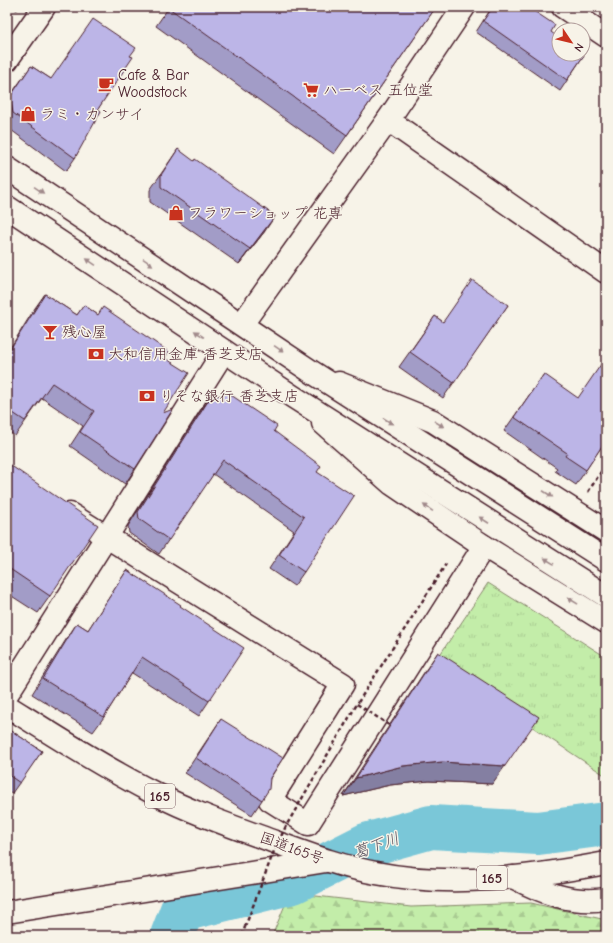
<svg xmlns="http://www.w3.org/2000/svg" width="613" height="943" viewBox="0 0 613 943" font-family="'Comic Neue','Klee One',sans-serif">
<style>
.forest{fill:url(#forest-firs);stroke:#86866a}
.park{fill:url(#park-tufts);stroke:#86866a}
.lines{fill:none;stroke-linecap:round;stroke-linejoin:round}
.river{stroke:#7ac7d8;stroke-width:44}
.street-casing{stroke:#4a1f2b;stroke-width:25}
.secondary-casing{stroke:#4a1f2b;stroke-width:25}
.highway-casing{stroke:#4a1f2b;stroke-width:25}
.path{stroke:#4a1f2b;stroke-width:2.5;stroke-dasharray:4 3;stroke-linecap:butt}
.street{stroke:#f7f3e8;stroke-width:22}
.secondary{stroke:#f7f3e8;stroke-width:22}
.highway{stroke:#f7f3e8;stroke-width:22}
.path-bridge{stroke:#4a1f2b;stroke-width:2.5;stroke-dasharray:4 3;stroke-linecap:butt}
.wall{fill:#a29cc7;stroke:#4a1f2b}
.shaded-wall{fill:#847fa2;stroke:#4a1f2b}
.building{fill:#bcb5e7;stroke:#4a1f2b}
.oneway{fill:#a0898a}
.labels{text-anchor:middle;stroke-width:3;stroke-linejoin:round;paint-order:stroke}
.shield{fill:#f7f3e8;stroke:#7e5f64;stroke-width:1}
.shield-label{font-size:14px;font-weight:bold;fill:#4a1f2b}
.poi-label{font-size:15px;fill:#4a1f2b;stroke:#f7f3e8;text-anchor:start}
.street-label{font-size:15px;fill:#4a1f2b;stroke:#f7f3e8}
.water-label{font-size:16px;font-style:italic;fill:#58515f;stroke:#f7f3e8}
</style>
<defs>
<pattern id="forest-firs" width="22" height="20" patternUnits="userSpaceOnUse"><rect width="22" height="20" fill="#c3eda9"/><path d="M5 1l3.5 6h-7zM16 11l3.5 6h-7z" fill="#a9cb92"/></pattern>
<pattern id="park-tufts" width="24" height="20" patternUnits="userSpaceOnUse"><rect width="24" height="20" fill="#c3eda9"/><path d="M3 7l-1-3M5 7V3M7 7l1-3M15 17l-1-3M17 17v-4M19 17l1-3" fill="none" stroke="#a9cb92"/></pattern>
</defs>
<rect width="100%" height="100%" fill="#f7f3e8"/>
<filter id="ink" filterUnits="userSpaceOnUse"><feTurbulence type="fractalNoise" baseFrequency=".025" numOctaves="2"/><feDisplacementMap in="SourceGraphic" scale="8" xChannelSelector="R" yChannelSelector="G"/><feConvolveMatrix kernelMatrix="1 2 1 2 8 2 1 2 1" color-interpolation-filters="sRGB"/></filter>
<g filter="url(#ink)">
<!-- forest -->
<polygon class="forest" points="290,893 411,907 531,903 606,920 606,936 272,936"/>
<!-- park -->
<polygon class="park" points="488,583 606,657 606,776 435,662"/>
<g class="lines">
<!-- river -->
<polyline class="river" points="172,936 182,910 293,882 366,845 431,827 538,833 606,824"/>
<defs>
<g id="street">
<polyline points="388,120 606,272"/>
<polyline points="242,324 388,120 464,7"/>
<polyline points="339,383 433,421 606,531"/>
<polyline points="323,423 392,484 484,546 606,622"/>
<polyline points="70,514 343,684 270,800 308,824 484,546"/>
<polyline points="7,694 224,351"/>
<path d="M513 877C543 893 571 904 606 899"/>
<polyline points="7,912 326,861"/>
</g>
<g id="secondary">
<polyline points="563,7 606,36"/>
<polyline points="7,60 44,7"/>
<polyline points="7,168 312,372 606,560"/>
<polyline points="7,207 292,396 606,596"/>
</g>
<path id="highway" d="M7 706C55 736 103 767 154 793 193 813 234 827 275 842 308 854 342 867 376 873 452 888 532 877 606 863"/>
</defs>
<!-- street casing -->
<use href="#street" class="street-casing"/>
<!-- secondary casing -->
<use href="#secondary" class="secondary-casing"/>
<!-- highway casing -->
<use href="#highway" class="highway-casing"/>
<!-- path -->
<g class="path">
<polyline points="588,492 606,464"/>
<polyline points="242,936 245,927"/>
</g>
<!-- street -->
<use href="#street" class="street"/>
<!-- secondary -->
<use href="#secondary" class="secondary"/>
<!-- highway -->
<use href="#highway" class="highway"/>
<!-- path-bridge -->
<g class="path-bridge">
<polyline points="357,704 389,725"/>
<polyline points="245,927 274,851 286,826 357,704 446,564"/>
</g>
</g>
<!-- wall -->
<g class="wall">
<polygon points="12,7 19,7 17,10"/>
<polygon points="169,7 436,7 334,154 156,26"/>
<polygon points="492,7 584,55 560,91 476,32"/>
<polygon points="585,7 590,7 589,9"/>
<polygon points="130,56 98,109 75,158 66,171 7,127 7,100 31,66 51,79"/>
<polygon points="178,149 265,231 239,264 150,202 150,190"/>
<polygon points="45,294 77,315 84,305 98,315 165,358 163,413 135,469 125,484 70,446 83,426 42,398 15,436 7,430 7,353 35,308"/>
<polygon points="508,305 443,398 399,367 435,316 443,322"/>
<polygon points="544,374 606,440 576,485 555,471 557,468 504,431"/>
<polygon points="210,398 274,431 317,472 304,572 294,586 269,569 294,531 213,474 159,554 129,533 128,526 200,412"/>
<polygon points="7,463 50,596 38,613 7,593"/>
<polygon points="127,570 180,606 209,701 199,716 132,673 104,717 93,732 32,694 67,638 77,623 88,630"/>
<polygon points="438,652 492,784 429,781 390,785 343,796 425,671"/>
<polygon points="221,719 262,800 252,815 185,773"/>
<polygon points="7,728 42,751 12,793 7,790"/>
</g>
<!-- shaded-wall -->
<g class="shaded-wall">
<polygon points="275,216 265,231 239,264 250,249"/>
<polygon points="442,762 505,766 492,784 429,781 390,785 343,796 356,778 403,766"/>
</g>
<!-- building -->
<g class="building">
<polygon points="169,7 436,7 347,135 169,8"/>
<polygon points="493,7 528,7 555,25 551,32 559,38 559,54 583,54 584,55 567,80 483,21"/>
<polygon points="93,19 136,48 130,56 133,57 98,109 101,111 75,158 13,113 10,97 31,66 51,79"/>
<polygon points="178,149 194,161 195,159 275,216 250,249 161,187 161,175"/>
<polygon points="472,280 508,305 454,383 410,352 435,316 443,322"/>
<polygon points="45,294 77,315 84,305 98,315 103,307 169,352 165,358 189,373 163,413 173,409 135,469 80,432 94,411 52,383 25,421 7,409 7,354"/>
<polygon points="604,360 606,361 606,440 586,470 565,456 567,453 514,417 544,374 578,398"/>
<polygon points="228,393 277,426 274,431 321,466 317,472 354,496 304,572 279,555 304,517 223,460 169,540 139,519 138,512 210,398"/>
<polygon points="7,463 98,525 50,596 7,567"/>
<polygon points="127,570 181,605 180,606 244,648 209,701 142,657 104,717 43,679 77,623 88,630"/>
<polygon points="438,652 539,717 505,766 442,762 403,766 356,778"/>
<polygon points="221,719 283,758 270,778 269,789 262,800 196,758"/>
<polygon points="7,728 42,751 20,783 7,774"/>
</g>
<!-- one-way arrows -->
<defs><path id="oneway-solid" d="M-6-.8H1V-3.2L6.5 0L1 3.2V.8H-6Z"/></defs>
<g class="oneway">
<use href="#oneway-solid" transform="translate(39 190) rotate(34)"/>
<use href="#oneway-solid" transform="translate(91 262) rotate(-146)"/>
<use href="#oneway-solid" transform="translate(148 262) rotate(34)"/>
<use href="#oneway-solid" transform="translate(199 334) rotate(-146)"/>
<use href="#oneway-solid" transform="translate(279 349) rotate(34)"/>
<use href="#oneway-solid" transform="translate(388 421) rotate(33)"/>
<use href="#oneway-solid" transform="translate(439 424) rotate(32)"/>
<use href="#oneway-solid" transform="translate(548 494) rotate(33)"/>
<use href="#oneway-solid" transform="translate(428 508) rotate(-146)"/>
<use href="#oneway-solid" transform="translate(484 520) rotate(-147)"/>
<use href="#oneway-solid" transform="translate(549 561) rotate(-148)"/>
<use href="#oneway-solid" transform="translate(573 601) rotate(-148)"/>
</g>
</g>
<!-- icons -->
<defs>
<symbol id="cafe-bare" viewBox="-9 -9 18 18"><path d="M-5.5-4.5H6V0H3Q3 3.5 0 3.5H-2.5Q-5.5 3.5-5.5 0ZM3-3.2v2h1.7v-2ZM-6 4.5H4V6H-6Z" fill="#c8321e" stroke="#f7f3e8" stroke-width="2.5" paint-order="stroke"/></symbol>
<symbol id="supermarket-bare" viewBox="-9 -9 18 18"><path d="M-6-5.5h2.5l.6 2H6L4.5 2H-2.5L-4.4-4H-6ZM-1.5 3.2a1.3 1.3 0 1 0 .1 0ZM3 3.2a1.3 1.3 0 1 0 .1 0Z" fill="#c8321e" stroke="#f7f3e8" stroke-width="2.5" paint-order="stroke"/></symbol>
<symbol id="shop-bare" viewBox="-9 -9 18 18"><path d="M-5-2.5h2.3a2.7 3.5 0 0 1 5.4 0H5L5.5 6h-11ZM-1.5-2.5h3a1.5 2.3 0 0 0-3 0Z" fill="#c8321e" stroke="#f7f3e8" stroke-width="2.5" paint-order="stroke"/></symbol>
<symbol id="bar-bare" viewBox="-9 -9 18 18"><path d="M-6-5H6L.8 .8V4.5H3.5V6h-7V4.5H-.8V.8Z" fill="#c8321e" stroke="#f7f3e8" stroke-width="2.5" paint-order="stroke"/></symbol>
<symbol id="bank-bare" viewBox="-9 -9 18 18"><path d="M-6-4H6V4H-6ZM0-2.3a2.3 2.3 0 1 0 0 4.6a2.3 2.3 0 1 0 0-4.6Z" fill="#c8321e" stroke="#f7f3e8" stroke-width="2.5" paint-order="stroke"/></symbol>
</defs>
<g fill-rule="evenodd">
<use href="#cafe-bare" x="95" y="73" width="22" height="22"/>
<use href="#supermarket-bare" x="300" y="79" width="22" height="22"/>
<use href="#shop-bare" x="17" y="103" width="22" height="22"/>
<use href="#shop-bare" x="165" y="202" width="22" height="22"/>
<use href="#bar-bare" x="39" y="321" width="22" height="22"/>
<use href="#bank-bare" x="85" y="343" width="22" height="22"/>
<use href="#bank-bare" x="136" y="385" width="22" height="22"/>
</g>
<g class="labels">
<!-- shield labels -->
<g class="shield">
<rect x="145" y="784" width="30" height="24" rx="3"/>
<rect x="477" y="866" width="30" height="24" rx="3"/>
</g>
<g class="shield-label">
<text x="160" y="801">165</text>
<text x="492" y="883">165</text>
</g>
<!-- poi labels -->
<g class="poi-label">
<text x="118" y="80">Cafe &amp; Bar<tspan x="118" dy="17">Woodstock</tspan></text>
<text x="323" y="95">ハーベス 五位堂</text>
<text x="40" y="119">ラミ・カンサイ</text>
<text x="188" y="218">フラワーショップ 花専</text>
<text x="62" y="337">残心屋</text>
<text x="108" y="359">大和信用金庫 香芝支店</text>
<text x="159" y="401">りそな銀行 香芝支店</text>
</g>
<!-- street labels -->
<g class="street-label">
<text transform="translate(292 848) rotate(20)" y="5">国道165号</text>
</g>
<!-- water labels -->
<g class="water-label">
<text transform="translate(376 845) rotate(-20)" y="6">葛下川</text>
</g>
</g>
<!-- margin -->
<rect width="613" height="943" fill="none" stroke="#f7f3e8" stroke-width="24"/>
<rect x="12" y="12" width="589" height="919" fill="none" stroke="#4a1f2b" stroke-width="1.5" filter="url(#ink)"/>
<!-- north arrow -->
<g transform="translate(571 42) rotate(125)"><circle r="19" fill="#f7f3e8" stroke="#b29e9c"/>
<path d="M0-3L7 15L0 10L-7 15Z" fill="#c8321e"/>
<text y="-6" font-size="11" font-weight="bold" text-anchor="middle" fill="#4a1f2b">N</text>
</g>
</svg>
